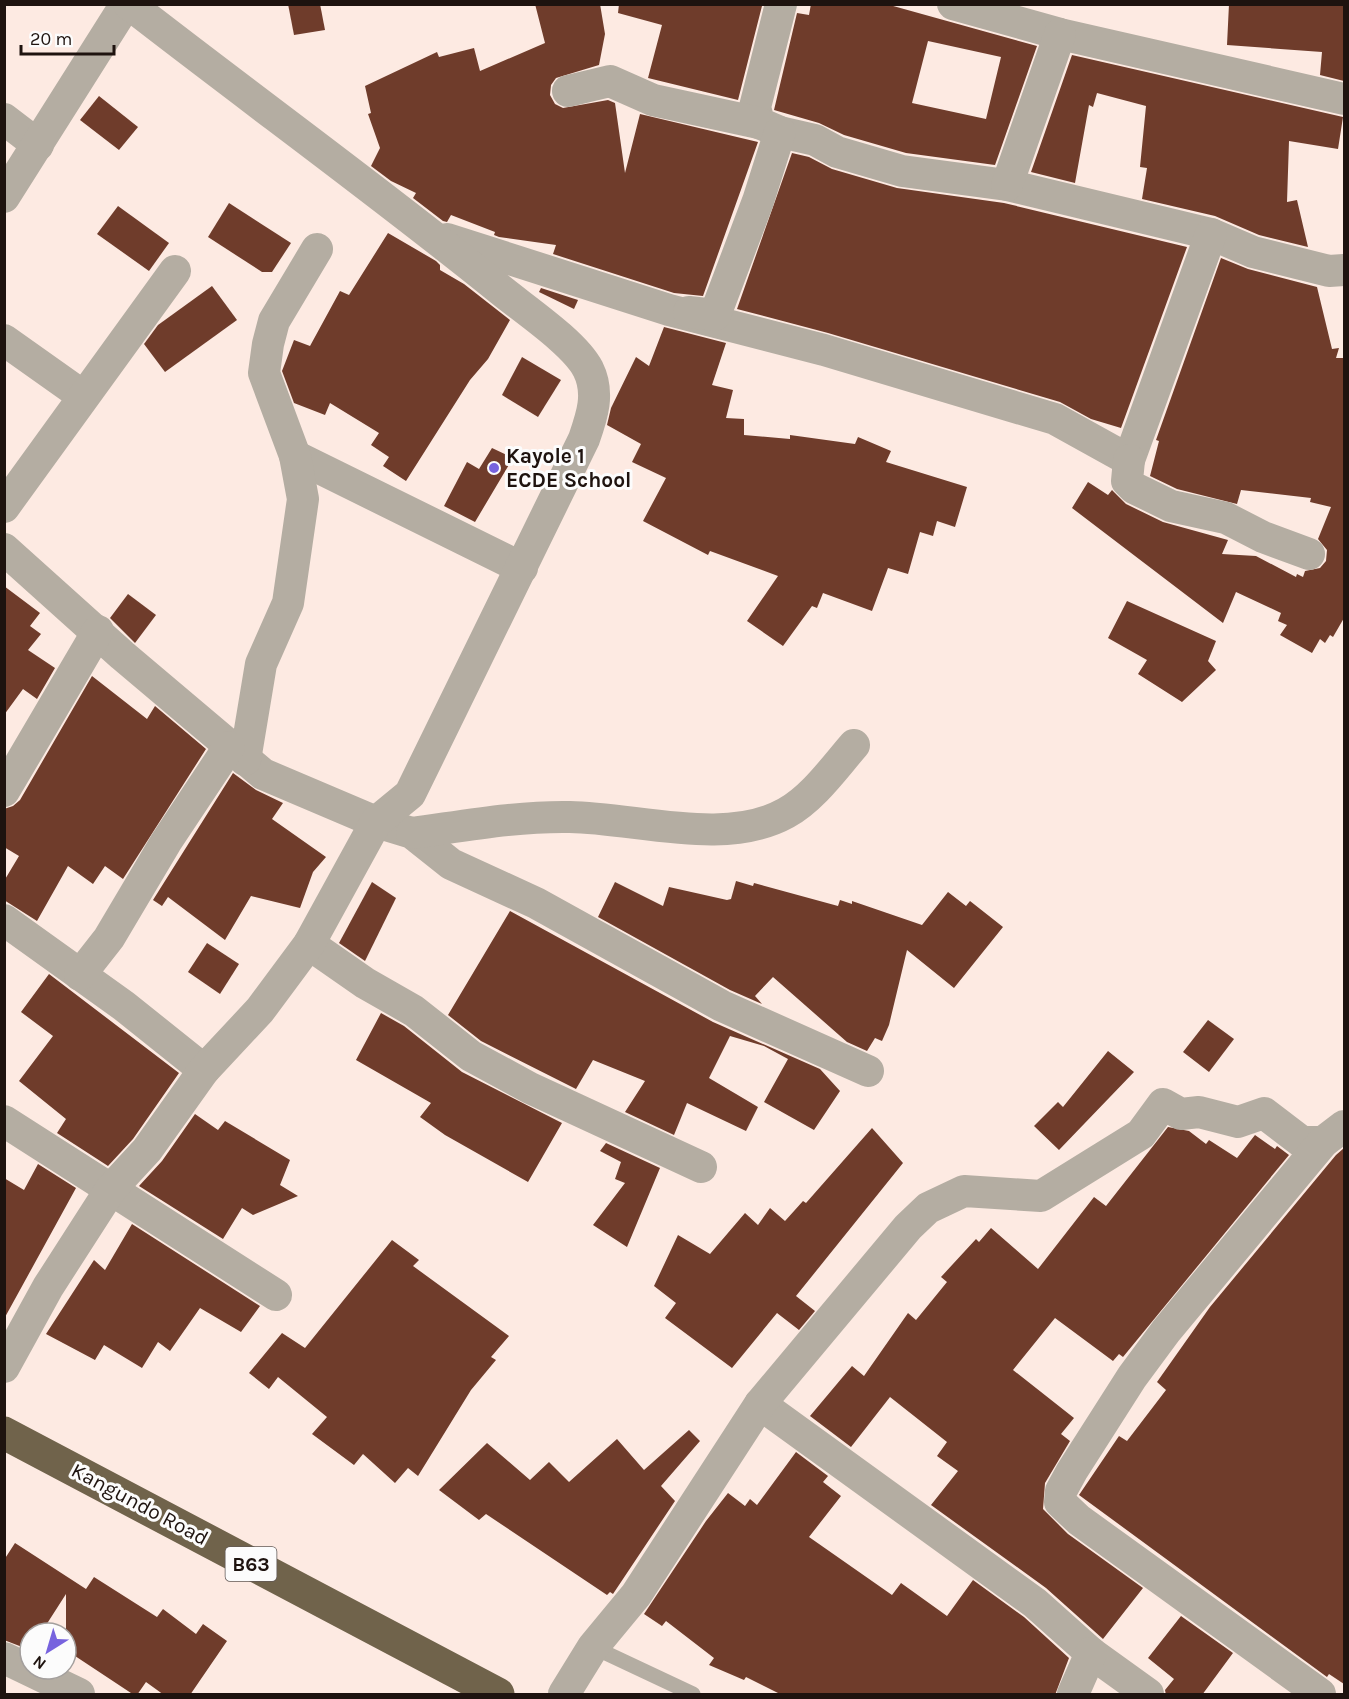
<svg xmlns="http://www.w3.org/2000/svg" width="1349" height="1699" viewBox="0 0 1349 1699" font-family="Karla,sans-serif">
<style>
.building{fill:#6f3c2b;fill-rule:evenodd}
.lines{fill:none;stroke-linecap:round;stroke-linejoin:round}
.lane{stroke:#b4ada2;stroke-width:15}
.street{stroke:#b4ada2;stroke-width:32}
.highway{stroke:#70634b;stroke-width:33}
.poi-dot{fill:#7763de;stroke:#fcfcfc;stroke-width:2}
.labels{text-anchor:middle;stroke-width:6;stroke-linejoin:round;paint-order:stroke}
.shield{fill:#fcfcfc;stroke:#615956;stroke-width:1.5}
.shield-label{font-size:20px;font-weight:bold;fill:#1e130f}
.poi-label{font-size:21px;font-weight:bold;fill:#1e130f;stroke:#fcfcfc;text-anchor:start}
.street-label{font-size:21px;fill:#1e130f;stroke:#fcfcfc}
</style>
<rect width="100%" height="100%" fill="#fdeae2"/>
<!-- building -->
<g class="building">
<polygon points="288,4 320,4 325,30 294,35"/>
<polygon points="535,4 600,4 605,34 599,65 556,78 551,85 550,95 555,104 563,108 608,100 615,103 625,173 640,114 758,142 703,296 674,293 553,254 556,245 499,237 494,235 495,232 451,215 447,222 443,221 413,198 416,193 391,181 371,166 380,148 368,114 371,113 365,86 437,52 439,57 474,48 480,71 545,43"/>
<polygon points="619,4 762,6 738,100 648,78 662,25 618,13"/>
<path d="M811 4H886L1037 46 995 165 906 153 844 135 819 123 774 110 797 13 809 15ZM928 41 1001 57 986 119 912 103Z"/>
<polygon points="1229,4 1344,4 1344,81 1320,75 1322,52 1227,45"/>
<polygon points="1072,55 1343,117 1338,149 1289,141 1287,202 1297,200 1308,247 1259,235 1215,216 1142,199 1147,168 1140,167 1146,106 1097,93 1093,107 1089,105 1075,183 1031,172"/>
<polygon points="99,96 138,127 119,150 80,120"/>
<polygon points="792,153 809,157 832,169 897,188 1004,203 1187,247 1121,428 1091,419 1060,402 828,333 737,309"/>
<polygon points="229,203 291,243 272,272 262,272 208,237"/>
<polygon points="118,206 169,243 149,271 97,234"/>
<polygon points="388,233 436,261 440,265 440,270 464,284 510,320 488,359 470,380 406,481 383,466 389,457 371,445 379,433 330,403 325,415 294,403 282,371 294,340 310,346 340,291 349,295"/>
<polygon points="1221,258 1248,269 1317,287 1332,349 1339,348 1336,358 1344,358 1344,618 1333,637 1330,635 1325,643 1320,639 1312,653 1280,635 1287,625 1278,621 1281,613 1236,592 1223,623 1072,508 1088,482 1108,495 1112,490 1126,504 1163,522 1228,540 1222,554 1256,556 1296,577 1297,574 1303,577 1305,571 1320,568 1326,561 1327,550 1318,539 1331,507 1310,502 1311,498 1241,490 1237,504 1177,489 1150,476 1159,441 1156,440"/>
<polygon points="212,286 237,320 165,372 144,344 158,325"/>
<polygon points="541,288 578,300 574,309 539,292"/>
<polygon points="664,327 726,343 712,385 733,390 726,418 744,419 744,435 790,439 790,435 855,444 858,437 891,451 886,462 967,487 955,527 937,521 933,536 920,532 908,574 888,568 872,611 823,593 817,608 812,606 783,646 747,621 778,576 710,551 708,555 643,521 666,478 632,462 641,444 607,425 611,408 636,357 649,366"/>
<polygon points="522,357 561,380 538,417 502,395"/>
<polygon points="492,448 513,458 475,522 444,506 467,462 479,469"/>
<polygon points="4,586 40,613 30,626 41,634 28,650 55,668 37,699 23,689 4,715"/>
<polygon points="128,594 156,615 135,643 110,618"/>
<polygon points="1127,601 1216,641 1208,661 1216,670 1182,702 1138,674 1147,660 1108,638"/>
<polygon points="92,676 147,719 155,706 206,749 123,879 105,866 93,884 68,866 37,921 4,900 4,881 19,856 4,847 4,809 13,806 20,800"/>
<polygon points="233,773 256,790 283,803 272,819 326,857 313,872 300,908 251,896 225,940 168,897 162,906 153,900"/>
<polygon points="736,881 753,886 754,883 838,906 840,900 852,904 852,901 922,925 948,892 966,906 970,901 1003,927 954,988 907,950 889,1025 882,1041 875,1038 867,1051 847,1042 773,977 755,996 762,1004 730,990 598,917 615,882 663,906 669,887 727,900 731,899"/>
<polygon points="372,882 396,898 365,961 339,943"/>
<polygon points="510,911 713,1022 820,1069 840,1091 814,1130 764,1102 788,1059 764,1046 730,1036 709,1078 758,1107 746,1131 687,1103 674,1135 625,1112 645,1081 593,1060 576,1089 481,1041 448,1015"/>
<polygon points="207,943 239,964 220,994 188,972"/>
<polygon points="49,974 179,1073 133,1139 108,1166 57,1133 66,1119 19,1081 53,1036 21,1012"/>
<polygon points="381,1013 404,1026 462,1072 562,1123 528,1182 445,1135 420,1117 431,1103 356,1060"/>
<polygon points="1208,1020 1234,1039 1209,1072 1183,1052"/>
<polygon points="1108,1051 1134,1072 1059,1150 1034,1126 1058,1102 1063,1107"/>
<polygon points="195,1114 218,1130 225,1121 290,1160 280,1185 298,1196 253,1215 242,1208 223,1239 139,1186 162,1161"/>
<polygon points="1168,1127 1189,1131 1206,1144 1209,1140 1237,1158 1255,1135 1275,1149 1277,1146 1289,1155 1123,1357 1119,1354 1113,1361 1055,1318 1013,1370 1074,1418 1061,1434 1070,1441 1045,1483 1043,1509 1068,1534 1143,1588 1103,1639 1046,1588 931,1505 958,1471 937,1456 947,1442 890,1397 851,1447 810,1416 852,1366 864,1376 908,1313 916,1320 947,1282 941,1277 976,1239 979,1242 991,1228 1038,1269 1094,1197 1106,1206"/>
<polygon points="872,1128 903,1163 796,1296 815,1311 799,1330 777,1313 732,1368 665,1318 676,1303 654,1286 678,1235 710,1254 745,1213 758,1225 770,1208 785,1221 803,1201 806,1203"/>
<polygon points="606,1143 660,1168 627,1247 593,1225 625,1183 615,1179 621,1162 600,1151"/>
<polygon points="1344,1148 1344,1684 1329,1674 1327,1677 1079,1495 1119,1436 1127,1441 1166,1390 1157,1382 1210,1307 1336,1155"/>
<polygon points="38,1164 76,1188 4,1319 4,1178 24,1190"/>
<polygon points="132,1224 260,1306 241,1332 200,1308 170,1351 158,1342 142,1368 104,1345 95,1360 46,1334 94,1260 105,1270"/>
<polygon points="392,1240 419,1260 413,1266 509,1336 491,1357 496,1360 471,1390 418,1476 408,1468 395,1483 363,1454 354,1465 312,1434 327,1417 278,1377 269,1389 249,1373 282,1333 305,1348"/>
<polygon points="689,1430 700,1441 661,1486 675,1501 613,1594 610,1592 607,1595 486,1514 479,1520 439,1490 487,1443 530,1480 549,1462 569,1482 617,1439 644,1470"/>
<polygon points="796,1452 828,1476 823,1482 841,1496 809,1537 892,1595 901,1583 947,1616 973,1580 1024,1617 1069,1658 1055,1695 782,1695 746,1677 744,1680 709,1665 714,1658 666,1621 662,1626 644,1614 706,1521 728,1493 745,1506 750,1499 757,1505"/>
<polygon points="15,1543 86,1589 94,1577 157,1617 163,1609 196,1634 203,1624 227,1641 190,1695 164,1695 146,1682 137,1695 134,1695 66,1650 66,1594 41,1633 30,1633 30,1650 4,1640 4,1560"/>
<polygon points="1181,1616 1233,1653 1202,1695 1166,1695 1165,1690 1174,1679 1148,1658"/>
</g>
<g class="lines">
<!-- lane -->
<polyline class="lane" points="593,1647 693,1694"/>
<!-- street -->
<g class="street">
<polyline points="781,4 755,107 759,123 780,132 815,140 837,152 902,171 1007,185 1211,234 1253,252 1329,271 1344,270"/>
<polyline points="953,4 1060,34 1344,99"/>
<polyline points="568,91 610,81 653,100 759,123"/>
<polyline points="4,119 38,145"/>
<polyline points="1007,185 1060,34"/>
<polyline points="4,197 126,4"/>
<polyline points="447,239 669,310 824,350 1055,419 1129,460 1211,234"/>
<polyline points="689,312 715,315 758,201 780,132"/>
<polyline points="4,340 83,396"/>
<polyline points="295,456 522,568"/>
<polyline points="1129,460 1127,481 1134,488 1171,506 1226,518 1263,537 1309,554"/>
<polyline points="4,507 175,271"/>
<polyline points="4,549 122,655 263,774 376,822 412,833 451,864 536,903 722,1006 868,1071"/>
<polyline points="245,760 261,664 288,603 303,499 295,456 264,373 268,344 274,321 317,249"/>
<polyline points="4,791 98,631"/>
<path d="M412 833C464 826 517 816 570 817 637 818 725 847 786 813 813 798 834 768 854 745"/>
<polyline points="4,920 124,1006 204,1070"/>
<polyline points="309,944 365,983 414,1011 471,1056 530,1088 701,1167"/>
<polyline points="80,975 109,938 166,842 229,747"/>
<polyline points="4,1121 276,1295"/>
<path d="M4 1367 48 1287 111 1189 147 1150 204 1070 260 1010 309 944 376 822 410 794 584 439C592 416 600 393 588 369 574 342 522 308 497 287 377 190 251 99 129 4"/>
<polyline points="760,1404 1035,1603 1091,1653 1148,1694"/>
<polyline points="4,1658 79,1694"/>
<polyline points="564,1694 593,1647 636,1595 760,1404 908,1227 928,1208 964,1191 1041,1196 1141,1134 1163,1104 1181,1114 1199,1112 1238,1122 1264,1113 1302,1142 1323,1142"/>
<polyline points="1073,1694 1091,1653"/>
<polyline points="1320,1694 1079,1520 1060,1502 1061,1491 1072,1471 1132,1377 1166,1331 1323,1142 1344,1126"/>
</g>
<!-- highway -->
<polyline class="highway" points="4,1433 498,1694"/>
</g>
<!-- markers -->
<circle class="poi-dot" cx="494" cy="468" r="6"/>
<g class="labels">
<!-- shield labels -->
<rect class="shield" x="225.5" y="1547" width="51" height="34" rx="4.5"/>
<g class="shield-label">
<text x="251" y="1571">B63</text>
</g>
<!-- poi labels -->
<g class="poi-label">
<text x="506" y="463">Kayole 1<tspan x="506" dy="24">ECDE School</tspan></text>
</g>
<!-- street labels -->
<g class="street-label">
<text transform="translate(140 1504) rotate(28)" y="7">Kangundo Road</text>
</g>
</g>
<!-- border -->
<rect width="1349" height="1699" fill="none" stroke="#1e130f" stroke-width="12"/>
<!-- north arrow -->
<g transform="translate(48 1651) rotate(217)"><circle r="28" fill="#fcfcfc" stroke="#a39f9d" stroke-width="1.5"/>
<path d="M0-4.5L10 22L0 15L-10 22Z" fill="#7763de"/>
<text y="-9" font-size="16" font-weight="bold" text-anchor="middle" fill="#1e130f">N</text>
</g>
<!-- scale -->
<path d="M21 45v9h93v-9" fill="none" stroke="#1e130f" stroke-width="3"/>
<text x="30" y="45" font-size="18" fill="#1e130f" stroke="#fcfcfc" stroke-width="4.5" paint-order="stroke">20 m</text>
</svg>
